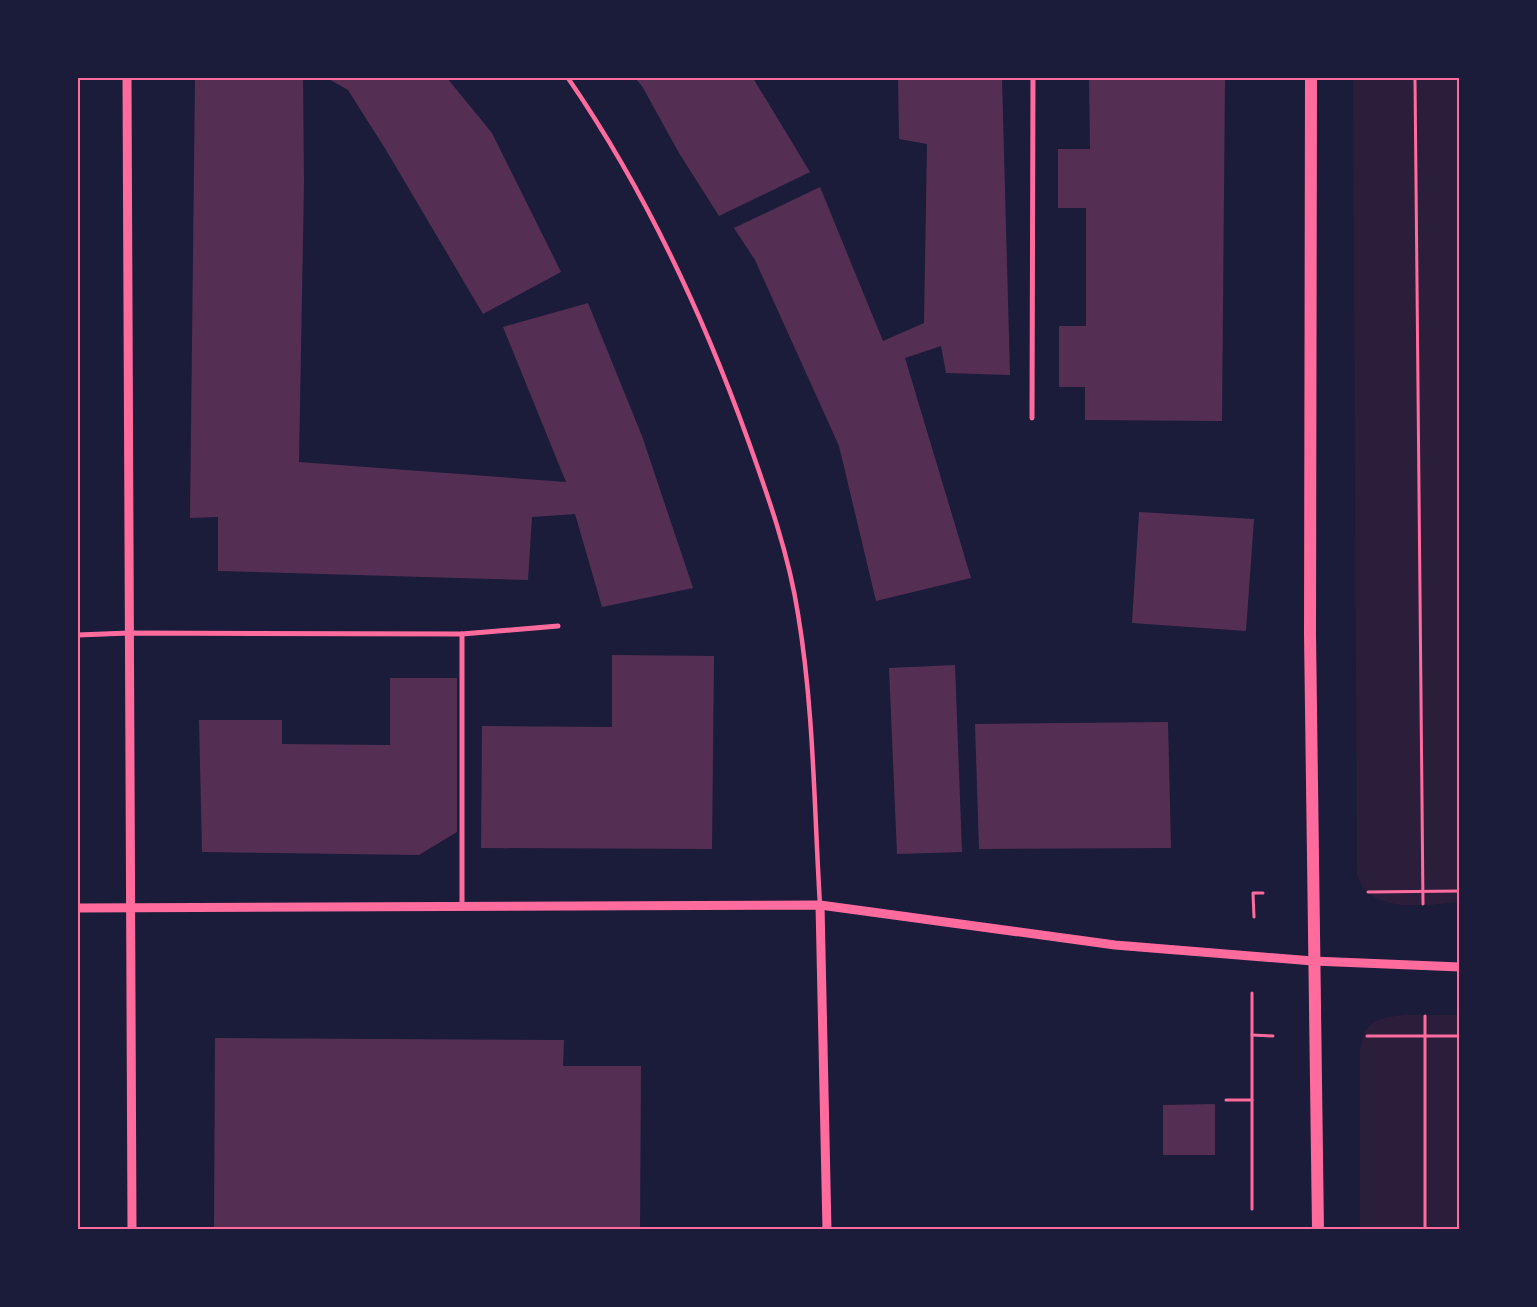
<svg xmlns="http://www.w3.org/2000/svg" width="1537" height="1307" viewBox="0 0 1537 1307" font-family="'Noto Sans',sans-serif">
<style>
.green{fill:#2a1e3b}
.building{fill:#542f53}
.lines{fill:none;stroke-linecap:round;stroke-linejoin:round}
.path{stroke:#ff6b9d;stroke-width:3}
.pedestrian{stroke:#ff6b9d;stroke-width:4.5}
.minor{stroke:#ff6b9d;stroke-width:5}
.tertiary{stroke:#ff6b9d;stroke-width:9}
.primary{stroke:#ff6b9d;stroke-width:12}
.neatline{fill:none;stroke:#ff6b9d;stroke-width:2}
</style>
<rect width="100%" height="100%" fill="#1b1b3a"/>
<!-- green -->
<g class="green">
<path d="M1353 78H1459V902C1430 905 1385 912 1364 889 1361 885 1359 879 1357 875Z"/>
<path d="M1457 1015 1460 1016 1459 1229 1360 1230V1050C1362 1041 1363 1032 1370 1025 1387 1010 1435 1016 1457 1015Z"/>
</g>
<!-- building -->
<g class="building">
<polygon points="195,78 303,78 304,183 299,462 566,482 503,327 588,303 642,436 693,588 602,607 575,514 532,517 528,580 218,571 218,517 190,518"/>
<polygon points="327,78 447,78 492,133 561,272 483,314 386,150 348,90"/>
<polygon points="635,78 753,78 810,172 719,216 679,153 642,86"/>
<polygon points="898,78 1002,78 1010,375 946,373 941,346 905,358 971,578 876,601 839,446 755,260 734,228 820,187 883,341 924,323 927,144 899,139"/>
<polygon points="1089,78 1225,78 1222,421 1085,420 1085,387 1059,387 1059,326 1086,326 1086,208 1058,208 1058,149 1090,149"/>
<polygon points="1139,512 1254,519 1246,631 1132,623"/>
<polygon points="612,655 714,656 712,849 481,848 482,726 612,727"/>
<polygon points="955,665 962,852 897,854 889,668"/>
<polygon points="390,678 457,678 457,832 419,855 202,852 199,720 282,720 282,744 390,745"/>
<polygon points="1168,722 1171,848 979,849 975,724"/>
<polygon points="215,1038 564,1040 563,1066 641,1066 640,1230 214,1230"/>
<polygon points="1215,1104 1215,1155 1163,1155 1163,1105"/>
</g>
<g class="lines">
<!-- path -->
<g class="path">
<polyline points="1415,78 1423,904"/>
<polyline points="1368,892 1460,891"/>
<polyline points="1254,917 1253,893 1263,893"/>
<polyline points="1425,1016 1425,1230"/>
<polyline points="1252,1035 1273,1036"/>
<polyline points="1367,1036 1460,1036"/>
<polyline points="1226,1100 1252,1100"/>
<polyline points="1252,1209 1252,993"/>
</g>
<!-- pedestrian -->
<path class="pedestrian" d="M568 78C645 190 702 312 748 440 768 496 789 555 798 614 814 710 814 808 820 905"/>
<!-- minor -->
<g class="minor">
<polyline points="1032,418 1033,78"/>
<polyline points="78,635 129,633 462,634 558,626"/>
<polyline points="462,906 462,634"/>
</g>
<!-- tertiary -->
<g class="tertiary">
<polyline points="127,78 132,1230"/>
<polyline points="820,905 827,1230"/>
<polyline points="78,908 820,905 1115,945 1313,961 1460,967"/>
</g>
<!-- primary -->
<polyline class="primary" points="1311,78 1310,634 1318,1230"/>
</g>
<!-- border -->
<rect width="1537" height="1307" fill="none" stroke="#1b1b3a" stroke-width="158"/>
<rect x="79" y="79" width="1379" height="1149" class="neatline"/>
</svg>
